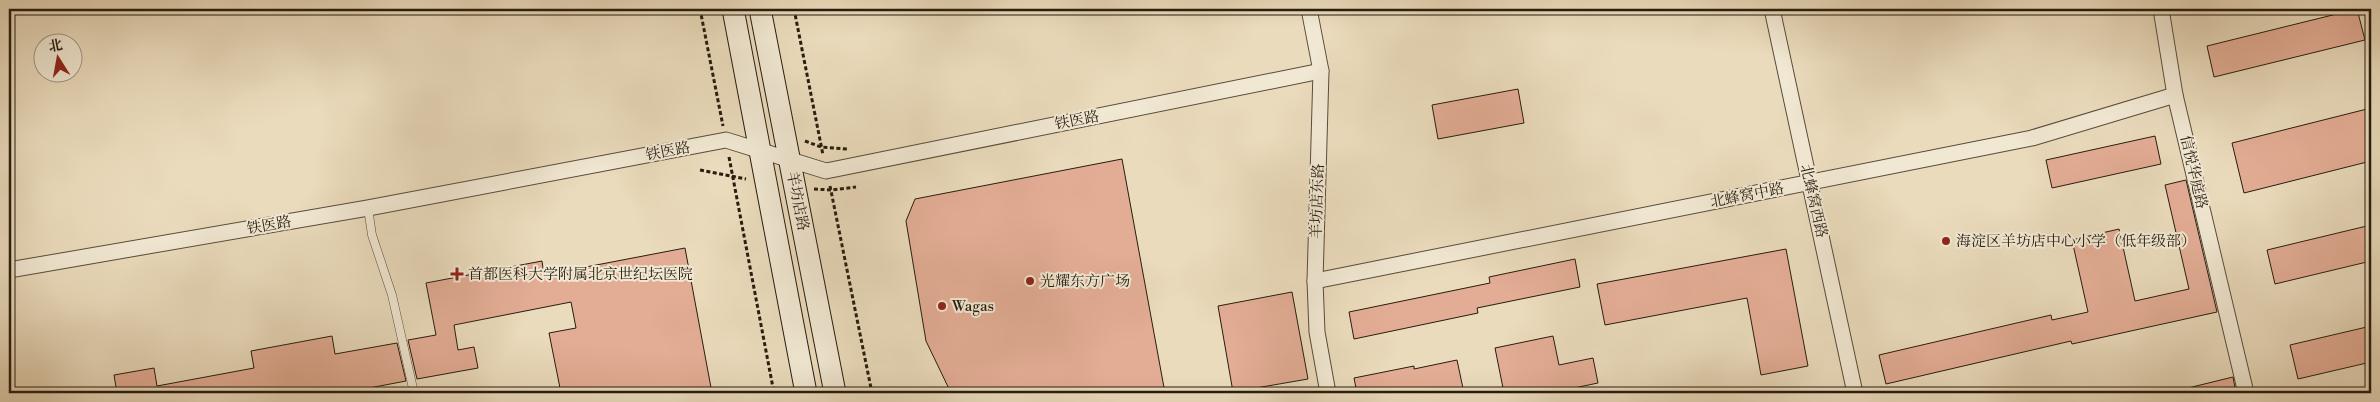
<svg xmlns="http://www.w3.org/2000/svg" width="2380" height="402" viewBox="0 0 2380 402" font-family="'Libre Bodoni','Noto Serif SC',serif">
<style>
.building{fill:#e3ad95;stroke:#271c0f}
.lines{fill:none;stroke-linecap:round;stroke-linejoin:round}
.lane-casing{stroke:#584c3a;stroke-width:9}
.street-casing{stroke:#584c3a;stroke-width:17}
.secondary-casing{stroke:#271c0f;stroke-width:23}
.path{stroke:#271c0f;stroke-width:3;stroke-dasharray:4 2.5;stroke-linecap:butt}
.lane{stroke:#f1e8d3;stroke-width:8}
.street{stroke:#f1e8d3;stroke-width:15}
.secondary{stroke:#f1e8d3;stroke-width:21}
.poi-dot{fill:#8f2418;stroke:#f1e8d3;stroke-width:2}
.labels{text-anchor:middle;stroke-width:4;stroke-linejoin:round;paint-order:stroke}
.street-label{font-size:15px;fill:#271c0f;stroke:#f1e8d3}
.poi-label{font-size:15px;fill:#271c0f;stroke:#f1e8d3;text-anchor:start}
</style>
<rect width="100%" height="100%" fill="#eadbbc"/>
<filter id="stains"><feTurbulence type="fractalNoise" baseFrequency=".004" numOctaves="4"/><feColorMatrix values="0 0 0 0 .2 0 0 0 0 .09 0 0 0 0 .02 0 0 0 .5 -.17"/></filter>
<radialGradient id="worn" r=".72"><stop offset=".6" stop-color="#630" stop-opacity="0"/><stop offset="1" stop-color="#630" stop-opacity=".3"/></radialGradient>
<!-- building -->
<g class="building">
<polygon points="2357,9 2365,40 2214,77 2207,46"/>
<polygon points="1518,89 1524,123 1438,139 1432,105"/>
<polygon points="2371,108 2371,161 2244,193 2232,143"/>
<polygon points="2155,136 2161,164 2052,188 2046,160"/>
<polygon points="1122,159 1165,393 951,393 926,341 906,221 915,199"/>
<polygon points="2186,180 2217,312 2072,344 2071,341 1886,384 1879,355 2051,315 2052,320 2088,312 2072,240 2119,229 2135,301 2189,289 2165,185"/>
<polygon points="2371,225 2371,261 2275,284 2267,250"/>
<polygon points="685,248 712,393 561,393 549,333 576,328 571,302 454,325 458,350 474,347 478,368 417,379 408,340 436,335 426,283 542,261 544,275"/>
<polygon points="1786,249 1808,366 1761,375 1747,298 1605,325 1597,284"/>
<polygon points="1575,259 1580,287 1477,308 1478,313 1354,339 1349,312 1490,283 1489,277"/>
<polygon points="1292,292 1308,379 1233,392 1218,306"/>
<polygon points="2371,326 2371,362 2298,379 2290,345"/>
<polygon points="332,336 335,354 397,343 406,381 343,393 117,393 114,375 154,368 157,386 254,368 251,351"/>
<polygon points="1553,336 1559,365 1593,358 1598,383 1550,393 1504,393 1495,348"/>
<polygon points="1457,360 1464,393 1406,393 1406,390 1389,393 1357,393 1354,378 1414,366 1414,369"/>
<polygon points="2233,377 2236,393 2189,393 2188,388"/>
</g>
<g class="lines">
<defs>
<polyline id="lane" points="368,208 372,235 392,295 414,393"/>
<g id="street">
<polyline points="1309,9 1321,71 1315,281 1317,332 1328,393"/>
<polyline points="1772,9 1855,393"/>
<polyline points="2161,9 2175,95 2246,393"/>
<polyline points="9,270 368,208 726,140 826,171 1321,71"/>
<polyline points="1315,281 2032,138 2175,95"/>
</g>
<g id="secondary">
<polyline points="733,9 806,393"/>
<polyline points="760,9 835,393"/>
</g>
</defs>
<!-- lane casing -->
<use href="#lane" class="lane-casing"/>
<!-- street casing -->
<use href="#street" class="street-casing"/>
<!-- secondary casing -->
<use href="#secondary" class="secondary-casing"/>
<!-- path -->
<g class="path">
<polyline points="700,9 723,126"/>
<polyline points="794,9 823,155"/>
<polyline points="805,141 821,147 847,149"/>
<polyline points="729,157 774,393"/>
<polyline points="700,170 746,179"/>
<polyline points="830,186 872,393"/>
<polyline points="814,189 831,190 856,187"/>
</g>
<!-- lane -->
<use href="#lane" class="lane"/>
<!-- street -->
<use href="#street" class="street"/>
<!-- secondary -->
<use href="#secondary" class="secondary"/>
</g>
<!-- markers -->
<g class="poi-dot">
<circle cx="1946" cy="241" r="5"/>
<path d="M454.5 266.5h5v5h5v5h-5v5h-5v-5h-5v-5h5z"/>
<circle cx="1030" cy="281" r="5"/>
<circle cx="942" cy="306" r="5"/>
</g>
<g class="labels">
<!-- street labels -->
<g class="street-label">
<text transform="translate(1077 120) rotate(-11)" y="5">铁医路</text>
<text transform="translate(668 151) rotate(-11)" y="5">铁医路</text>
<text transform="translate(2194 172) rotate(77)" y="5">信悦华庭路</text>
<text transform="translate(1747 195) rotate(-11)" y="5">北蜂窝中路</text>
<text transform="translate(798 201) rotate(79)" y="5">羊坊店路</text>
<text transform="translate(1317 201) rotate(-88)" y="5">羊坊店东路</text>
<text transform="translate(1814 201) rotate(77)" y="5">北蜂窝西路</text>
<text transform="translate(269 225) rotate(-10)" y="5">铁医路</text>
</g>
<!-- poi labels -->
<g class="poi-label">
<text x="1956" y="246">海淀区羊坊店中心小学（低年级部）</text>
<text x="468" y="279">首都医科大学附属北京世纪坛医院</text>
<text x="1040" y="286">光耀东方广场</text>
<text x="952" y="311">Wagas</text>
</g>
</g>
<!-- margin -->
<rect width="2380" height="402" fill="none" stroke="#eadbbc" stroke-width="30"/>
<rect x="10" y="10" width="2360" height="382" fill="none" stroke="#271c0f" stroke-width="2.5"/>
<rect x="15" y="15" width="2350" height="372" fill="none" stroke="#271c0f"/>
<!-- north arrow -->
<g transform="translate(58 58) rotate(349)"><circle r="24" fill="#f1e8d3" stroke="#a09685"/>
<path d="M0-4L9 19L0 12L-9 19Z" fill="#8f2418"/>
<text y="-8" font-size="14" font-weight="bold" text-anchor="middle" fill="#271c0f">北</text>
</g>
<rect width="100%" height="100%" filter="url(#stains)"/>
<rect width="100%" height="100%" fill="url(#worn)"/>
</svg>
